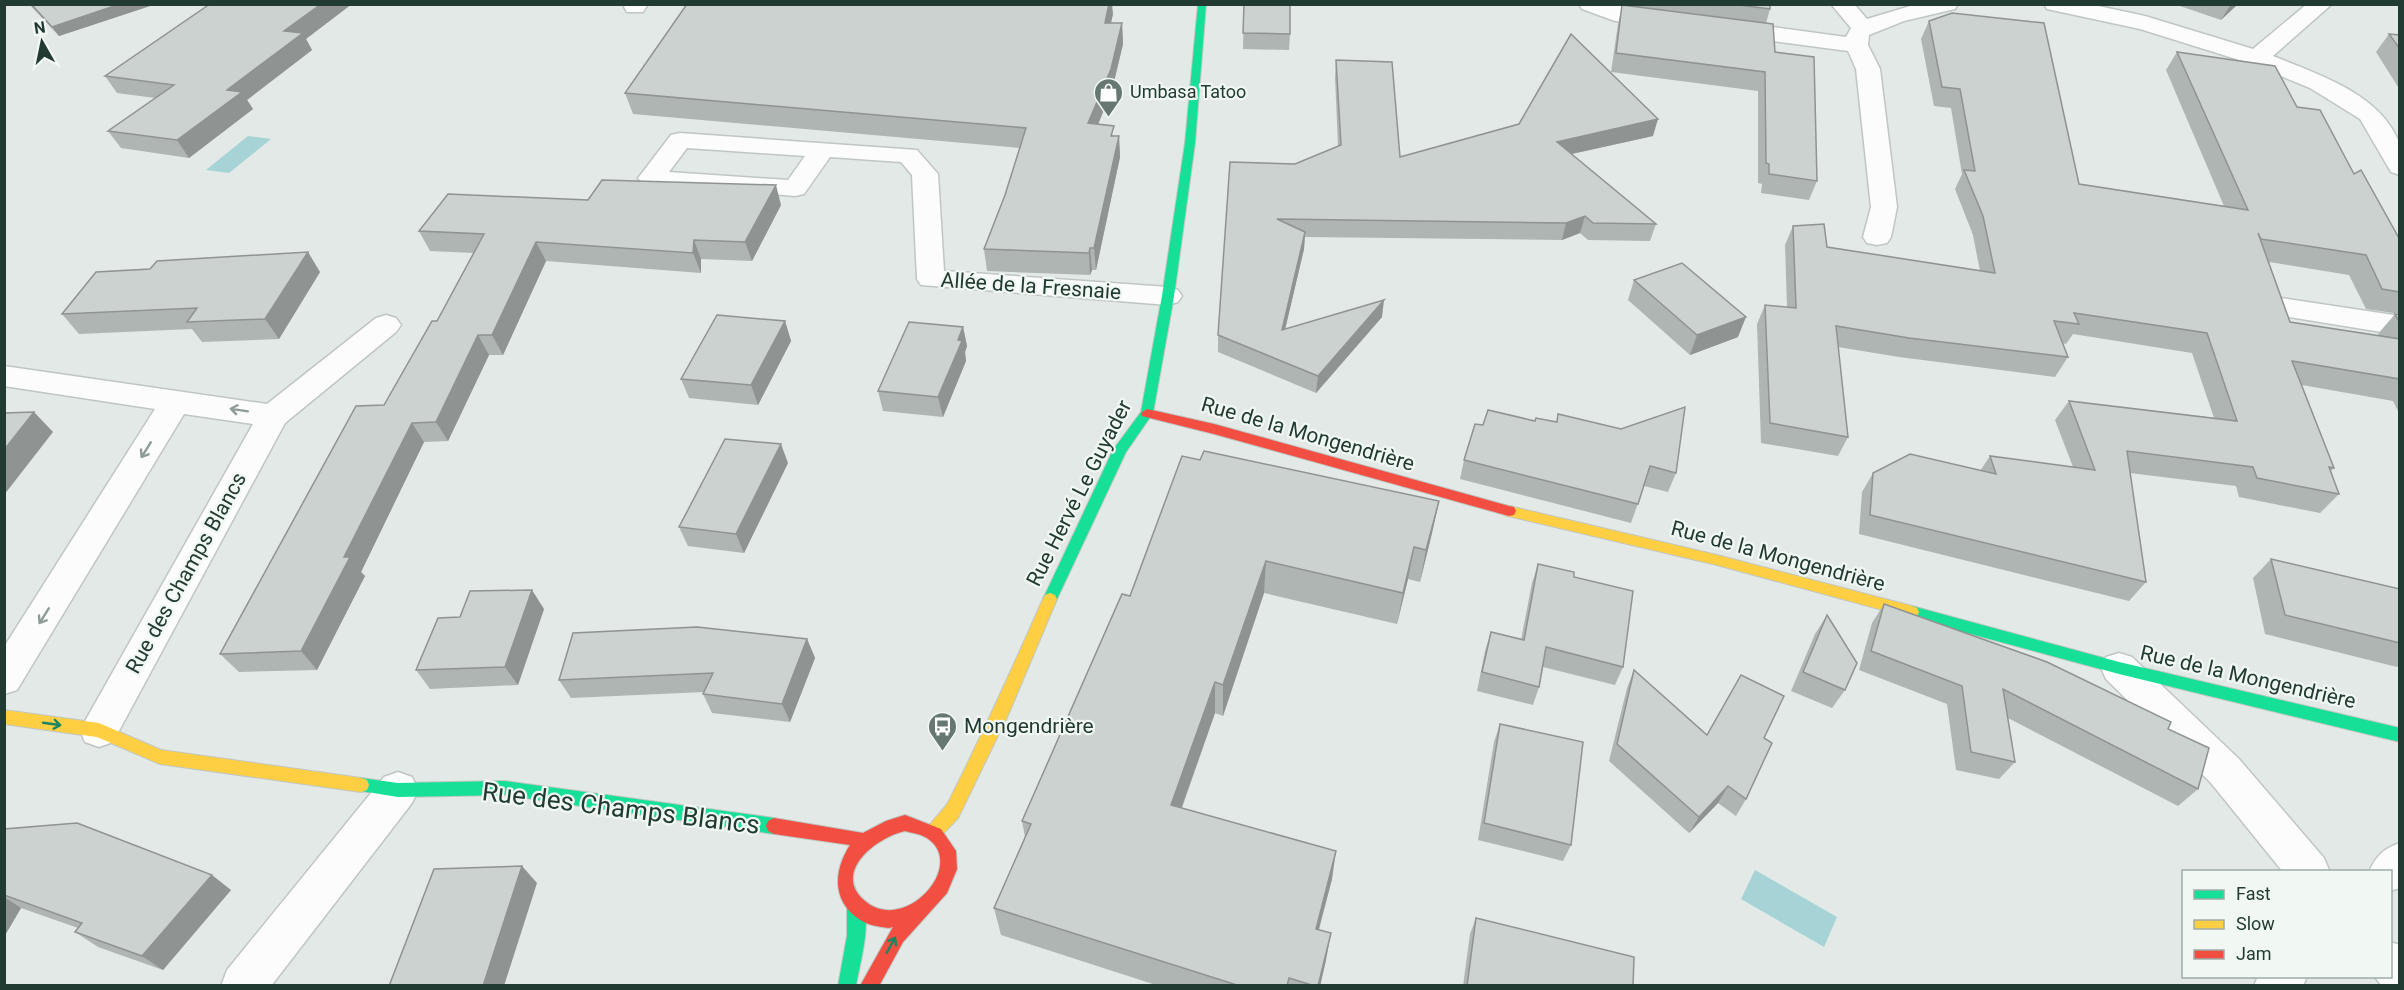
<svg xmlns="http://www.w3.org/2000/svg" width="2404" height="990" viewBox="0 0 2404 990" font-family="Roboto,sans-serif">
<style>
.water{fill:#a5d3d6}
.lines{fill:none;stroke-linecap:round;stroke-linejoin:round}
.street-casing{stroke:#c0c6c3;stroke-width:3}
.fast-casing{stroke:#bfc7c3;stroke-width:2}
.slow-casing{stroke:#bfc7c3;stroke-width:2}
.jam-casing{stroke:#bfc7c3;stroke-width:2}
.street{fill:#fbfcfb;fill-rule:evenodd}
.fast{fill:#16e098;fill-rule:evenodd}
.slow{fill:#ffcf43;fill-rule:evenodd}
.jam{fill:#f24e42;fill-rule:evenodd}
.wall{fill:#afb5b2}
.shaded-wall{fill:#8f9391}
.building{fill:#ccd2cf;stroke:#8f9391;stroke-width:1.5}
.oneway{stroke:#8e9c96}
.oneway2{stroke:#1d8560}
.labels{text-anchor:middle;stroke-width:4.5;stroke-linejoin:round;paint-order:stroke}
.far-poi-label{font-size:18px;fill:#223b32;stroke:#f1f8f4;text-anchor:start}
.street-label{font-size:21px;fill:#223b32;stroke:#f1f8f4}
.poi-label{font-size:21px;fill:#223b32;stroke:#f1f8f4;text-anchor:start}
.near-street-label{font-size:26px;fill:#223b32;stroke:#f1f8f4}
</style>
<rect width="100%" height="100%" fill="#e3e9e6"/>
<!-- water -->
<g class="water">
<polygon points="248,136 271,139 229,173 206,170"/>
<polygon points="1755,870 1837,917 1824,947 1741,899"/>
</g>
<g class="lines">
<defs>
<g id="street">
<polygon points="626,4 648,4 643,12 627,12 624,7"/>
<polygon points="1579,4 1611,4 1665,13 1673,15 1676,20 1673,25 1665,27 1615,21 1582,9"/>
<polygon points="1831,4 1854,4 1867,19 1917,4 1958,4 1955,9 1904,21 1869,35 1868,45 1880,69 1897,207 1891,237 1887,243 1877,245 1867,243 1863,237 1871,207 1856,69 1848,51 1728,35 1720,33 1717,28 1720,23 1728,21 1846,37 1851,28"/>
<path d="M2044 4H2089L2145 16 2253 49 2307 4H2332L2273 56C2319 75 2379 93 2399 142 2402 151 2400 165 2400 175L2391 172 2360 119 2310 88 2249 63 2140 29 2047 9Z"/>
<path d="M680 133 917 150 938 174 944 271 1168 287 1178 290 1182 296 1178 302 1168 305 921 285 917 279 912 175 901 162 830 157 804 194 795 196 642 183 638 178 642 173 671 135ZM687 148 805 156 788 180 669 172Z"/>
<polygon points="2281,298 2400,316 2400,335 2271,314 2267,307 2271,300"/>
<polygon points="386,315 396,318 401,325 396,332 285,423 113,742 99,747 85,742 80,730 253,424 184,414 17,690 4,694 4,647 155,409 4,386 4,366 267,404 376,318"/>
<polygon points="2119,653 2132,657 2239,759 2324,858 2330,872 2283,872 2211,783 2106,679 2101,668 2106,657"/>
<polygon points="398,772 412,777 418,790 412,803 271,986 221,986 227,970 384,777"/>
<path d="M2400 843V888L2390 891V872H2369C2376 856 2383 849 2400 843Z"/>
<polygon points="2390,942 2400,945 2400,986 2382,986 2374,976 2390,976"/>
<polygon points="2258,976 2307,976 2303,986 2254,986"/>
</g>
<g id="fast">
<polygon points="1198,4 1206,4 1195,143 1174,296 1153,413 1126,452 1057,599 1055,603 1050,605 1045,603 1043,599 1113,450 1141,412 1162,296 1185,143"/>
<polygon points="1912,606 2119,662 2400,728 2400,742 2119,674 1912,618 1907,616 1905,612 1907,608"/>
<polygon points="361,778 398,783 505,781 774,818 780,821 782,826 780,831 774,834 505,795 398,797 355,790 353,785 355,780"/>
<path d="M856 899 862 901C872 923 860 962 856 986H838L847 936V907L850 901Z"/>
</g>
<g id="slow">
<polygon points="1509,506 1717,555 1912,606 1917,608 1919,612 1917,616 1912,618 1717,565 1504,515 1502,511 1504,507"/>
<path d="M1050 593 1055 595 1057 599 1008 715 958 818 940 837 934 840 928 837 926 832C931 819 944 812 950 799 983 733 1013 667 1043 599L1045 595Z"/>
<polygon points="4,710 99,723 161,750 361,778 367,780 369,785 367,790 361,792 160,764 97,737 4,724"/>
</g>
<g id="jam">
<polygon points="1147,409 1214,424 1509,506 1514,507 1516,511 1514,515 1509,516 1214,434 1142,416 1141,413"/>
<path d="M905 815 941 829 956 851 957 869 947 893 903 942 879 986H860L893 927 889 928C882 927 873 926 866 923 832 906 832 873 850 845L774 834 768 831 766 826 768 821 774 818 863 833 886 821ZM905 831C912 833 921 834 927 838 968 865 905 935 865 901 831 872 877 837 905 831Z"/>
</g>
</defs>
<!-- street casing -->
<use href="#street" class="street-casing"/>
<!-- fast casing -->
<use href="#fast" class="fast-casing"/>
<!-- slow casing -->
<use href="#slow" class="slow-casing"/>
<!-- jam casing -->
<use href="#jam" class="jam-casing"/>
<!-- street -->
<use href="#street" class="street"/>
<!-- fast -->
<use href="#fast" class="fast"/>
<!-- slow -->
<use href="#slow" class="slow"/>
<!-- jam -->
<use href="#jam" class="jam"/>
</g>
<!-- wall -->
<g class="wall">
<polygon points="29,4 156,4 59,36"/>
<polygon points="1244,4 1290,34 1289,50 1243,49"/>
<polygon points="1620,4 1770,4 1770,9 1766,23 1817,181 1809,200 1761,193 1762,184 1758,183 1758,91 1611,72 1618,24 1622,6 1620,6"/>
<polygon points="2174,4 2238,4 2221,20"/>
<polygon points="1113,14 1111,23 1122,23 1123,44 1112,90 1098,124 1114,136 1119,136 1120,157 1096,270 1092,270 1090,275 987,271 984,249 1005,195 1020,148 633,114 625,93"/>
<polygon points="1929,21 2079,184 2224,206 2166,70 2177,52 2297,107 2354,174 2400,240 2400,314 2366,309 2349,275 2269,262 2290,322 2379,336 2378,334 2395,314 2400,315 2400,415 2393,401 2302,385 2334,468 2330,472 2339,494 2320,513 2239,497 2236,486 2130,473 2146,582 2129,601 1859,534 1862,492 1873,473 1980,471 1990,456 2073,467 2055,420 2069,401 2214,418 2192,353 2073,334 2066,344 2062,343 2068,357 2055,377 1899,357 1838,347 1848,437 1838,456 1761,443 1757,324 1765,305 1787,307 1785,245 1793,226 1827,247 1980,271 1973,235 1955,189 1962,174 1951,108 1934,106 1921,39"/>
<polygon points="2389,34 2400,35 2400,90 2376,52"/>
<polygon points="306,39 312,50 247,100 253,109 189,158 121,148 108,131 155,98 117,93 105,76"/>
<polygon points="1336,60 1400,157 1653,136 1572,154 1656,224 1650,241 1588,240 1580,233 1562,240 1305,237 1304,249 1285,329 1382,317 1316,393 1218,352 1218,335 1295,164 1338,146 1335,77"/>
<polygon points="588,200 781,205 752,261 701,259 701,273 546,261 503,355 489,355 448,441 424,442 361,572 365,576 317,670 239,672 220,654 384,405 437,321 474,253 430,251 419,231"/>
<polygon points="320,272 279,339 202,342 192,329 79,334 62,314"/>
<polygon points="1634,280 1738,337 1690,355 1628,300"/>
<polygon points="785,321 791,341 758,405 689,398 681,379"/>
<polygon points="963,327 967,346 965,352 966,361 943,417 883,411 878,391"/>
<polygon points="1558,414 1676,473 1668,492 1644,486 1631,523 1460,479 1464,460 1483,425 1535,421 1556,422"/>
<polygon points="1200,460 1439,501 1432,533 1420,582 1408,579 1397,624 1264,593 1223,716 1215,713 1182,808 1332,879 1319,929 1326,960 1320,986 1159,986 1001,935 994,908 1025,837 1022,821 1130,596"/>
<polygon points="788,463 744,553 688,546 679,527"/>
<polygon points="2271,559 2400,589 2400,664 2397,667 2265,634 2253,578"/>
<polygon points="1538,564 1623,667 1615,685 1543,667 1539,687 1533,705 1477,691 1485,651 1491,632 1521,640 1532,583"/>
<polygon points="1884,604 2168,729 2198,789 2178,806 2008,718 2015,762 1999,779 1956,770 1947,704 1859,670 1872,623"/>
<polygon points="544,609 518,685 430,689 416,670 460,617"/>
<polygon points="1827,615 1845,690 1832,708 1791,691 1815,634"/>
<polygon points="807,639 815,658 790,722 712,713 703,694 704,692 571,698 559,680"/>
<polygon points="1634,670 1707,735 1764,738 1746,799 1736,816 1718,803 1689,833 1609,761 1627,688"/>
<polygon points="1500,724 1571,845 1563,861 1478,840 1494,742"/>
<polygon points="4,829 231,890 163,970 98,947 75,932 78,928 21,908 4,937"/>
<polygon points="1476,918 1633,986 1463,986 1470,934"/>
</g>
<!-- shaded-wall -->
<g class="shaded-wall">
<polygon points="120,4 156,4 59,36 52,27"/>
<polygon points="321,4 352,4 306,39 312,50 247,100 253,109 189,158 177,140 284,31"/>
<polygon points="1109,4 1112,4 1113,14 1106,43 1105,23"/>
<polygon points="2231,4 2238,4 2221,20"/>
<polygon points="1122,23 1123,44 1112,90 1090,144 1088,123"/>
<polygon points="1658,119 1653,136 1553,158 1557,142"/>
<polygon points="1119,136 1120,157 1096,270 1094,248"/>
<polygon points="776,185 781,205 752,261 745,242"/>
<polygon points="1585,216 1580,233 1562,240 1566,223"/>
<polygon points="1305,232 1304,249 1281,347 1282,330"/>
<polygon points="694,240 701,259 701,273 693,253"/>
<polygon points="536,242 546,261 503,355 492,335"/>
<polygon points="1090,248 1092,270 1090,275 1089,253"/>
<polygon points="308,252 320,272 279,339 265,319"/>
<polygon points="1384,300 1382,317 1316,393 1318,376"/>
<polygon points="1746,317 1738,337 1690,355 1697,335"/>
<polygon points="785,321 791,341 758,405 751,385"/>
<polygon points="963,327 967,346 965,352 966,361 943,417 938,397"/>
<polygon points="478,335 489,355 448,441 436,422"/>
<polygon points="34,412 53,432 4,495 4,450"/>
<polygon points="412,423 424,442 361,572 365,576 317,670 301,651 344,557"/>
<polygon points="781,444 788,463 744,553 736,534"/>
<polygon points="1439,501 1432,533 1420,582 1426,550"/>
<polygon points="1414,547 1408,579 1397,624 1403,593"/>
<polygon points="1266,561 1264,593 1223,716 1223,685"/>
<polygon points="532,590 544,609 518,685 505,667"/>
<polygon points="807,639 815,658 790,722 782,704"/>
<polygon points="1215,682 1215,713 1172,834 1171,805"/>
<polygon points="1728,786 1718,803 1689,833 1699,817"/>
<polygon points="1336,851 1332,879 1312,955 1316,929"/>
<polygon points="522,866 537,883 504,986 483,986"/>
<polygon points="212,875 231,890 163,970 142,956"/>
<polygon points="4,897 21,908 4,937"/>
<polygon points="1331,933 1326,960 1320,986 1318,986"/>
</g>
<!-- building -->
<g class="building">
<polygon points="31,4 120,4 52,27"/>
<polygon points="210,4 321,4 284,31 303,33 227,90 242,92 177,140 108,131 174,85 105,76"/>
<polygon points="687,4 1109,4 1105,23 1122,23 1111,69 1088,123 1114,126 1111,136 1119,136 1094,248 1090,248 1089,253 984,249 1005,195 1026,128 625,93"/>
<polygon points="1244,4 1290,4 1290,34 1243,33"/>
<polygon points="1731,4 1770,4 1770,9"/>
<polygon points="1622,5 1773,24 1775,52 1814,57 1817,181 1769,174 1769,164 1766,163 1765,72 1616,53"/>
<polygon points="1952,13 2044,23 2079,184 2248,210 2177,52 2275,66 2297,107 2320,110 2354,174 2361,170 2400,240 2400,292 2382,289 2366,255 2261,239 2258,233 2290,322 2400,339 2400,379 2292,361 2334,468 2329,467 2339,494 2257,478 2253,467 2127,451 2146,582 1870,515 1873,473 1910,454 1996,474 1990,456 2095,470 2069,401 2237,421 2207,333 2074,313 2079,324 2054,321 2068,357 1909,338 1836,326 1848,437 1770,423 1765,305 1796,308 1793,226 1824,224 1827,247 1995,273 1983,216 1964,170 1975,171 1960,89 1942,87 1929,21"/>
<polygon points="1571,34 1658,119 1557,142 1656,224 1593,223 1585,216 1566,223 1277,219 1305,232 1282,330 1384,300 1318,376 1218,335 1230,162 1295,164 1341,145 1336,60 1392,62 1400,157 1519,124"/>
<polygon points="2389,34 2400,35 2400,49"/>
<polygon points="602,180 776,185 745,242 694,240 693,253 536,242 492,335 478,335 436,422 412,423 344,557 350,557 301,651 220,654 356,406 384,405 432,321 437,321 484,234 419,231 448,194 588,200"/>
<polygon points="308,252 265,319 187,322 197,308 62,314 96,272 150,269 157,261"/>
<polygon points="1682,263 1746,317 1697,335 1634,280"/>
<polygon points="2395,314 2400,315 2400,323"/>
<polygon points="717,315 785,321 751,385 681,379"/>
<polygon points="909,322 963,327 958,340 962,341 938,397 878,391"/>
<polygon points="1685,407 1676,473 1650,466 1638,504 1464,460 1475,424 1483,425 1488,410 1535,421 1536,418 1557,422 1558,414 1621,429"/>
<polygon points="34,412 4,450 4,413"/>
<polygon points="725,439 781,444 736,534 679,527"/>
<polygon points="1204,451 1439,501 1426,550 1414,547 1403,593 1266,561 1223,685 1215,682 1171,805 1336,851 1316,929 1331,933 1318,986 1315,986 1289,978 1287,986 1240,986 994,908 1031,824 1022,821 1122,594 1130,596 1182,456 1200,460"/>
<polygon points="2271,559 2400,589 2400,643 2285,615"/>
<polygon points="1538,564 1574,572 1574,577 1633,591 1623,667 1546,647 1539,687 1482,672 1491,632 1524,640"/>
<polygon points="532,590 505,667 416,670 438,618 460,617 470,591"/>
<polygon points="1884,604 2047,662 2171,722 2168,729 2209,748 2198,789 2003,689 2015,762 1971,752 1962,686 1871,651"/>
<polygon points="1827,615 1857,663 1845,690 1803,672"/>
<polygon points="697,627 807,639 782,704 703,694 713,673 559,680 573,633"/>
<polygon points="1634,670 1707,735 1741,675 1784,696 1764,738 1772,743 1746,799 1728,786 1699,817 1617,744"/>
<polygon points="1500,724 1583,742 1571,845 1484,823"/>
<polygon points="77,823 212,875 142,956 75,932 82,923 4,895 4,829"/>
<polygon points="522,866 483,986 389,986 434,869"/>
<polygon points="1476,918 1634,957 1633,986 1467,986"/>
</g>
<!-- one-way arrows -->
<defs><path id="oneway-shaft" d="M-6 0H5M1.5-3L5.5 0L1.5 3" fill="none" stroke-width="1.6" stroke-linecap="round" stroke-linejoin="round" transform="scale(1.5)"/></defs>
<g class="oneway">
<use href="#oneway-shaft" transform="translate(239 410) rotate(-171)"/>
<use href="#oneway-shaft" transform="translate(146 450) rotate(122)"/>
<use href="#oneway-shaft" transform="translate(44 616) rotate(122)"/>
</g>
<g class="oneway2">
<use href="#oneway-shaft" transform="translate(52 724) rotate(8)"/>
<use href="#oneway-shaft" transform="translate(891 945) rotate(-61)"/>
</g>
<!-- icons -->
<defs>
<symbol id="shop-pin" viewBox="-11 -11 22 30"><path d="M0 17L-7.5 6A9.5 9.5 0 1 1 7.5 6Z" fill="#667871" stroke="#f1f8f4"/><path d="M-5-2.5h2.3a2.7 3.5 0 0 1 5.4 0H5L5.5 6h-11ZM-1.5-2.5h3a1.5 2.3 0 0 0-3 0Z" fill="#fff"/></symbol>
<symbol id="bus-pin" viewBox="-11 -11 22 30"><path d="M0 17L-7.5 6A9.5 9.5 0 1 1 7.5 6Z" fill="#667871" stroke="#f1f8f4"/><path d="M-5-6H5V4H4V6H2V4H-2V6H-4V4H-5ZM-3.5-4V0h7V-4ZM-3.5 1.2v1.5H-2V1.2ZM2 1.2v1.5H3.5V1.2Z" fill="#fff"/></symbol>
</defs>
<g fill-rule="evenodd">
<use href="#shop-pin" x="1092" y="76" width="33" height="45"/>
<use href="#bus-pin" x="926" y="710" width="33" height="45"/>
</g>
<g class="labels">
<!-- far-poi labels -->
<g class="far-poi-label">
<text x="1130" y="98">Umbasa Tatoo</text>
</g>
<!-- street labels -->
<g class="street-label">
<text transform="translate(1031 286) rotate(4)" y="7">Allée de la Fresnaie</text>
<text transform="translate(1308 434) rotate(16)" y="7">Rue de la Mongendrière</text>
<text transform="translate(1079 493) rotate(-63)" y="7">Rue Hervé Le Guyader</text>
<text transform="translate(1778 556) rotate(15)" y="7">Rue de la Mongendrière</text>
<text transform="translate(186 573) rotate(-61)" y="7">Rue des Champs Blancs</text>
<text transform="translate(2248 677) rotate(13)" y="7">Rue de la Mongendrière</text>
</g>
<!-- poi labels -->
<g class="poi-label">
<text x="964" y="733">Mongendrière</text>
</g>
<!-- near-street labels -->
<g class="near-street-label">
<text transform="translate(621 808) rotate(7)" y="9">Rue des Champs Blancs</text>
</g>
</g>
<!-- border -->
<rect width="2404" height="990" fill="none" stroke="#223b32" stroke-width="12"/>
<!-- legend -->
<rect x="2182" y="870" width="210" height="108" fill="#f1f8f4" stroke="#9eaca6" stroke-width="1.5"/>
<rect x="2194" y="890" width="30" height="9" fill="#16e098" stroke="#9eaca6" stroke-width="1.5"/>
<text x="2236" y="900" font-size="18" fill="#223b32">Fast</text>
<rect x="2194" y="920" width="30" height="9" fill="#ffcf43" stroke="#9eaca6" stroke-width="1.5"/>
<text x="2236" y="930" font-size="18" fill="#223b32">Slow</text>
<rect x="2194" y="950" width="30" height="9" fill="#f24e42" stroke="#9eaca6" stroke-width="1.5"/>
<text x="2236" y="960" font-size="18" fill="#223b32">Jam</text>
<!-- north arrow -->
<g transform="translate(42 42) rotate(351)" stroke="#f1f8f4" stroke-width="4.5" paint-order="stroke">
<path d="M0-4.5L10 22L0 15L-10 22Z" fill="#223b32"/>
<text y="-9" font-size="16" font-weight="bold" text-anchor="middle" fill="#223b32">N</text>
</g>
</svg>
